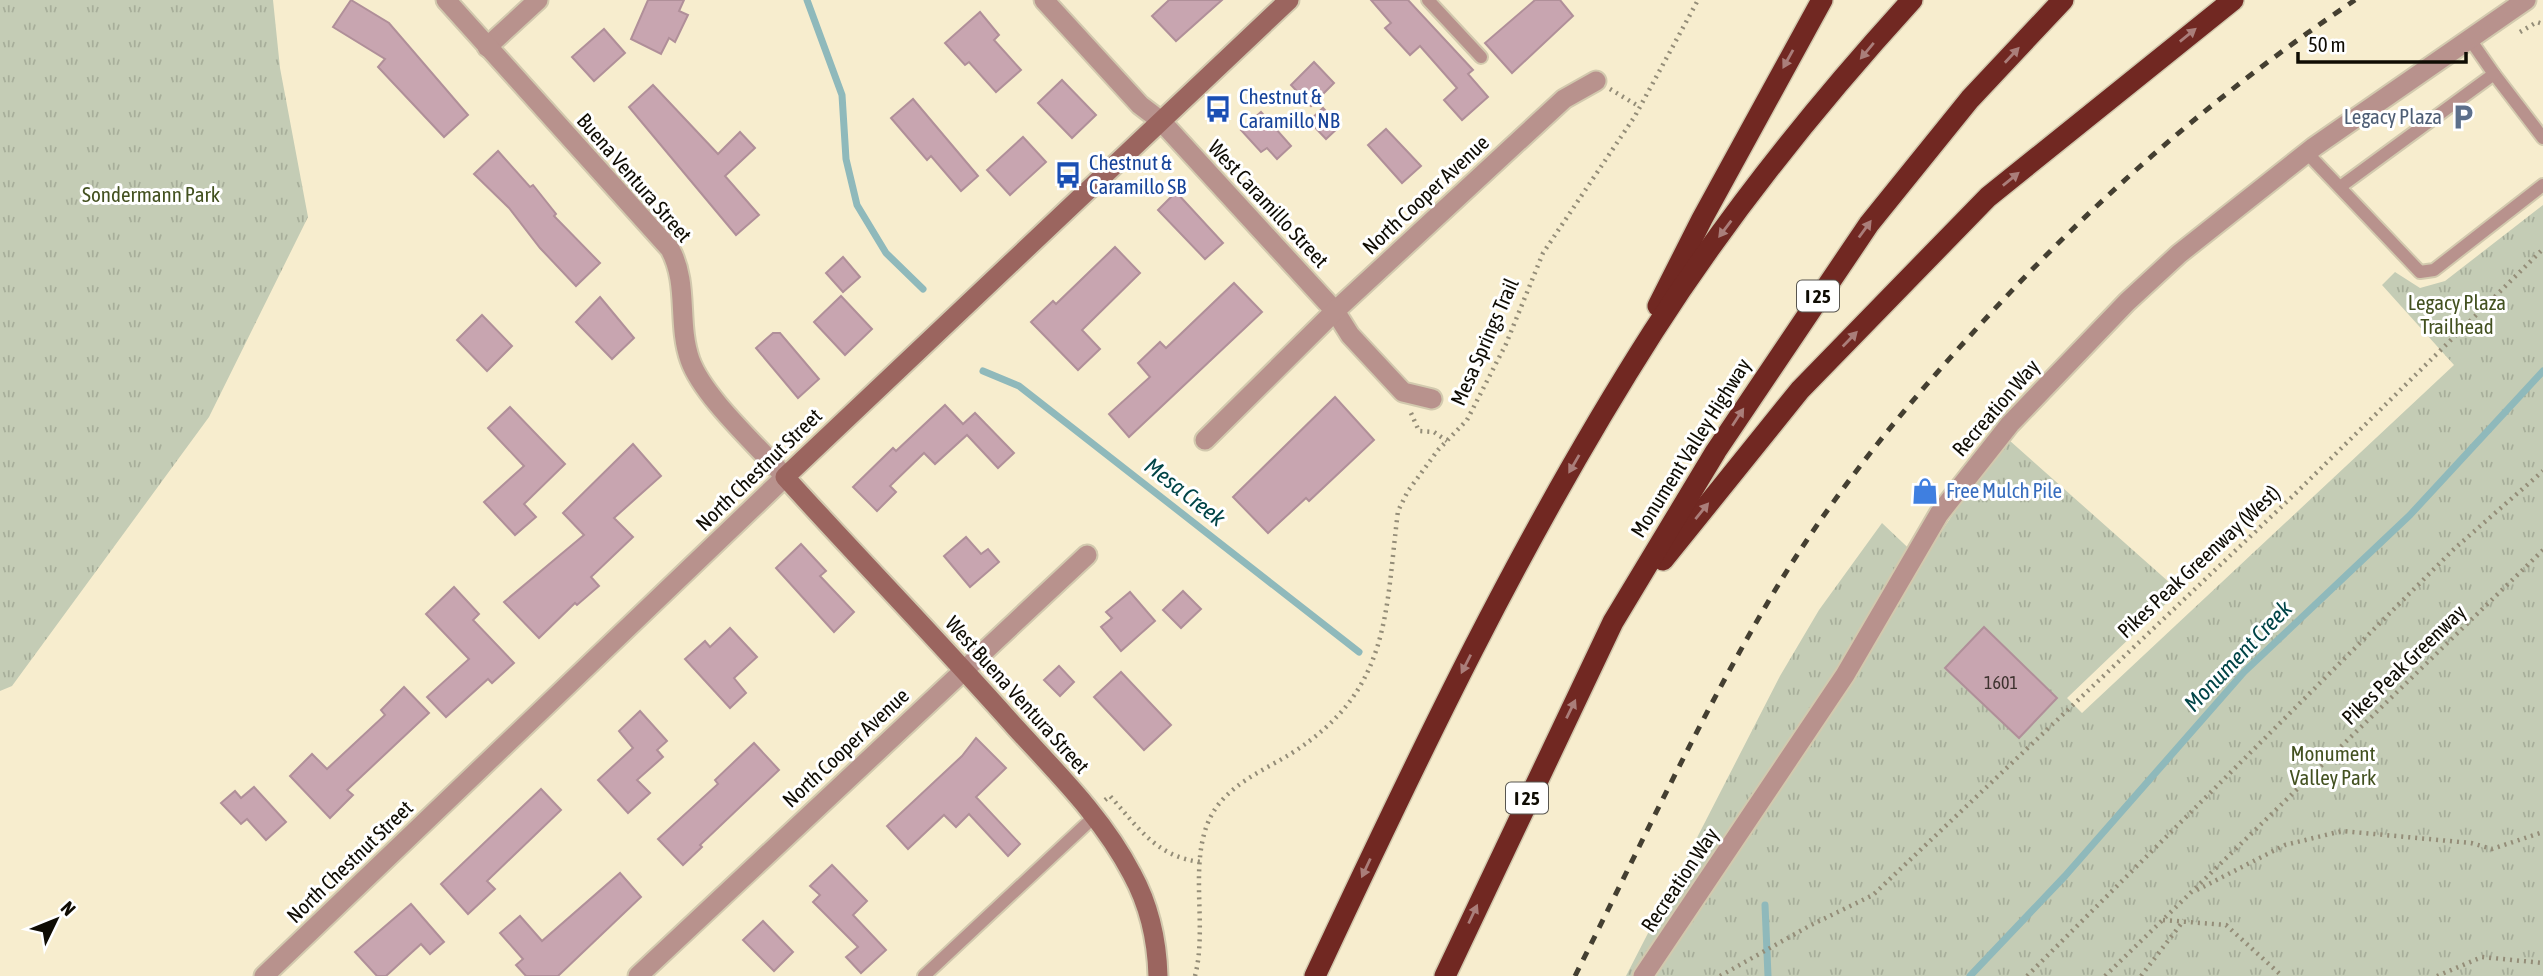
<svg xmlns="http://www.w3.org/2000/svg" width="2543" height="976" viewBox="0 0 2543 976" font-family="'Asap Condensed',sans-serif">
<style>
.park{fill:url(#park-tufts)}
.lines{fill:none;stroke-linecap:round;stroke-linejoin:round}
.stream{stroke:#8fb9bb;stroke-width:7}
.building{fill:#c8a5b0;stroke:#b08f99;stroke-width:2}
.service-casing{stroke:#d2c9ae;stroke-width:16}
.minor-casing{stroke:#d2c9ae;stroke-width:23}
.tertiary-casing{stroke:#d2c9ae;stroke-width:23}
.secondary-casing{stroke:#d2c9ae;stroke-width:23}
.motorway-casing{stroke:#d2c9ae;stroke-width:24}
.path{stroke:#948d78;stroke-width:4.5;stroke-dasharray:2 5;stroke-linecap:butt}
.service{stroke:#b8928d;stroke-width:12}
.minor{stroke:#b8928d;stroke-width:19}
.tertiary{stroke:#b8928d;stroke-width:19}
.secondary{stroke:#9b655f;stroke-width:19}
.motorway{stroke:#712822;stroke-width:21}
.rail{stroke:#443f31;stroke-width:5;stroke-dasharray:9 9;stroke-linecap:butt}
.oneway{fill:#aa7e7a}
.labels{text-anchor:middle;stroke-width:6;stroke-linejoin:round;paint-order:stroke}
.number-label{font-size:18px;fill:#3d322e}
.shield{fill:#fff;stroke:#57554f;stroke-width:2}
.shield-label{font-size:19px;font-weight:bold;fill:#0f0c03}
.transit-label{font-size:21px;fill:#164399;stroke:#fff;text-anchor:start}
.service-label{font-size:21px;fill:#4e5e75;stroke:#fff;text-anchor:end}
.street-label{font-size:21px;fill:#0f0c03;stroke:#fff}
.park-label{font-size:21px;fill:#435120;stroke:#fff}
.shop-label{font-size:21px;fill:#366cbe;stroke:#fff;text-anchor:start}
.water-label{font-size:23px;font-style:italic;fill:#004447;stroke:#fff}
</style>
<defs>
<pattern id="park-tufts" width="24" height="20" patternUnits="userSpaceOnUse" patternTransform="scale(1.75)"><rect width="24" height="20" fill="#c4ccb5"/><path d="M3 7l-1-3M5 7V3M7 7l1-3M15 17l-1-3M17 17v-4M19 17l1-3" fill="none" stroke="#a7ae9a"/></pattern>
</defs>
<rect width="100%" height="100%" fill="#f7edce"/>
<!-- park -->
<g class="park">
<polygon points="0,0 273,0 280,68 308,217 209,417 12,686 0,691"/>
<polygon points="2543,205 2543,976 1626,976 1780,676 1819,610 1882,523 1922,561 1951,517 2009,440 2179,591 2067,698 2082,713 2454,365 2382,285 2395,272 2420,288 2445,281"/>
</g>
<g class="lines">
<!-- stream -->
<g class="stream">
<polyline points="807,0 842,95 846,159 857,205 886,253 923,289"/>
<polyline points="983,371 1019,386 1359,652"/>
<polyline points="1765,905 1768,976"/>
<polyline points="1970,976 2065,876 2244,672 2410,515 2543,371"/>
</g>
</g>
<!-- building -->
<g class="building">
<polygon points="351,0 389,23 468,115 444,137 378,67 385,59 333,27"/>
<polygon points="648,0 684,0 679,11 688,15 675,42 669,38 661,54 631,39"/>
<polygon points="1169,0 1222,0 1176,41 1152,16"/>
<polygon points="1371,0 1408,0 1473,70 1468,74 1488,97 1462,120 1444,100 1457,88 1420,46 1410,55 1385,28 1391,23"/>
<polygon points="1535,0 1560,0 1573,16 1512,73 1485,43"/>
<polygon points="980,12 999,35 994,40 1021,70 996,92 969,62 965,65 945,43"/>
<polygon points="604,29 625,53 594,81 572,57"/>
<polygon points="1314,62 1334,83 1311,106 1291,85"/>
<polygon points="1062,80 1096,115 1072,138 1038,103"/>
<polygon points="653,85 718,154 740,132 755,148 725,176 759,215 736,235 629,107"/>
<polygon points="913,99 978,176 961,191 931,156 927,160 891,118"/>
<polygon points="1323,108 1340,126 1326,139 1309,121"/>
<polygon points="1261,112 1291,146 1277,159 1267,148 1261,152 1241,130"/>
<polygon points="1386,129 1421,166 1402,183 1368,145"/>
<polygon points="1023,137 1046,162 1010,195 987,170"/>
<polygon points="498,151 530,187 533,185 556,214 554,216 600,263 576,286 540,248 509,208 474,174"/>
<polygon points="1176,192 1223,243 1205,259 1158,210"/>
<polygon points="1115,247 1140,273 1082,330 1100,349 1078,370 1031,322 1053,301 1056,304"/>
<polygon points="843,257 860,277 843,292 826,273"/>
<polygon points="1234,283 1262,312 1129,437 1109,414 1150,377 1138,363 1160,342 1166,348"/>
<polygon points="841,296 872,329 845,355 814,322"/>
<polygon points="600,297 634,338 612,359 576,322"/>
<polygon points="482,315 512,346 487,371 457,340"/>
<polygon points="773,333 780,333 819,379 798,398 756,348"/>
<polygon points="1335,397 1374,440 1309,501 1306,498 1268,533 1233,497"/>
<polygon points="945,405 963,424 975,413 1014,453 998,468 967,435 935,464 924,453 890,486 896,492 877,511 853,487 893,448 896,451"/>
<polygon points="510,407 565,464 524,504 536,517 515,535 484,502 524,466 488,428"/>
<polygon points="633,444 661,476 614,518 633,537 591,577 599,586 577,605 575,603 539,638 504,602 584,535 563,513"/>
<polygon points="966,537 981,554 988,549 999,562 970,587 944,556"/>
<polygon points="801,544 826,571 820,576 854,612 834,632 776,568"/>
<polygon points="454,587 479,614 473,620 514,663 492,683 488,679 446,717 427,697 469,659 426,614"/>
<polygon points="1183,591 1201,609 1181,628 1163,610"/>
<polygon points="1130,592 1155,621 1121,651 1101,627 1112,618 1106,612"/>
<polygon points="1984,627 2057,698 2019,738 1945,668"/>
<polygon points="730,628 757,657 734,678 746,693 730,708 685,659 705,641 710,647"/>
<polygon points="1059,666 1074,682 1060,696 1044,680"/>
<polygon points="1121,672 1171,725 1144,750 1094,697"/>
<polygon points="404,687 429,713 347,790 353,795 330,818 290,776 312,754 327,769 385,715 381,710"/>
<polygon points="640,711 667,741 657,750 663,757 637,780 650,793 628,813 598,780 633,748 619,731"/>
<polygon points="976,738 1006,768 976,797 1020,844 1008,856 969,814 956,827 944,815 908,849 887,826 962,756"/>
<polygon points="754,743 779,770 700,845 702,847 683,865 658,839 718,784 715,780"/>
<polygon points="254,787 286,822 266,840 247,819 241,824 221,803 235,791 241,798"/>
<polygon points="541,789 561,810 487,881 495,889 468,914 441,884"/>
<polygon points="832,865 867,901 853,915 886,950 861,973 846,957 858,947 813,902 820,895 810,886"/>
<polygon points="620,873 641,897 558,976 526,976 516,965 523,959 500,933 520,916 542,941"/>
<polygon points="411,904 444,942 430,954 421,944 386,976 377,976 355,952"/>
<polygon points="763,921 793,952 774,971 743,940"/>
</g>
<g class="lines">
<defs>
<g id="service">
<polyline points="1428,0 1481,57"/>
<polyline points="2494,74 2543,138"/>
<polyline points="2307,153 2420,272 2434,270 2543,185"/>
<polyline points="2340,187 2494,74 2469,38"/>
<polyline points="924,976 1095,816"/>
</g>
<g id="minor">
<polyline points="1044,0 1140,105 1161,121 1335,311 1350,335 1403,392 1432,399"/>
<polyline points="487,47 538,0"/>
<polyline points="1205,440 1335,311 1564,99 1596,81"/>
<path d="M264 976 785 477C758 446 703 397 690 360 677 323 689 284 670 249L446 0"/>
<polyline points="638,976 1087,555"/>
</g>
<polyline id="tertiary" points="1643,976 1845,675 1939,514 2010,424 2127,302 2179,254 2314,147 2526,0"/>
<path id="secondary" d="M1158 976C1157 941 1149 905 1132 874 1103 818 1058 774 1016 728 941 643 861 561 785 477L1289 0"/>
<g id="motorway">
<polyline points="1658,306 1702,219 1822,0"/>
<polyline points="1663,560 1800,390 1988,197 2233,0"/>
<path d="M1315 976C1418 756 1522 537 1653 332 1728 215 1818 103 1912 0"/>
<polyline points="1445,976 1613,622 1716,451 1869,224 1970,99 2063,0"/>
</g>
</defs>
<!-- service casing -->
<use href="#service" class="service-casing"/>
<!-- minor casing -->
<use href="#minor" class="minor-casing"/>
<!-- tertiary casing -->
<use href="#tertiary" class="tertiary-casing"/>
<!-- secondary casing -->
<use href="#secondary" class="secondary-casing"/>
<!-- motorway casing -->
<use href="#motorway" class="motorway-casing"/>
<!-- path -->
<g class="path">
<polyline points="2520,32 2537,22 2543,24"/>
<polyline points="1610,89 1640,107"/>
<polyline points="1411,413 1419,431 1434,432 1447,441"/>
<path d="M1105 800 1110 796C1138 827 1156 857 1201 862"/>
<polyline points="2197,890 2285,845 2342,831 2471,843 2492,849 2543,832"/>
<polyline points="2163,920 2226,925 2282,976"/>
<path d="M1195 976C1208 926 1188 864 1210 818 1226 785 1263 771 1292 753 1391 690 1385 614 1398 511L1408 491 1438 450 1467 420 1506 344 1543 253 1635 116 1698 0"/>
<polyline points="1720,976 1811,925 1873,895 2296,493 2543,249"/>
<polyline points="2027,976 2454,549 2543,471"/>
<polyline points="2105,976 2543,550"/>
<polyline points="2141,976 2184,920"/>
<polyline points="2437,976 2482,957 2543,963"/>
</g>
<!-- service -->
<use href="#service" class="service"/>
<!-- minor -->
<use href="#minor" class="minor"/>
<!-- tertiary -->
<use href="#tertiary" class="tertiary"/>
<!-- secondary -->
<use href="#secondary" class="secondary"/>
<!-- motorway -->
<use href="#motorway" class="motorway"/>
<!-- rail -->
<path class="rail" d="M1575 976C1639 849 1699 719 1771 597 1826 504 1895 418 1968 338 2087 206 2207 100 2355 0"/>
</g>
<!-- one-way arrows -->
<defs><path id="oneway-solid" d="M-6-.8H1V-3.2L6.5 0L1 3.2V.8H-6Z" transform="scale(1.75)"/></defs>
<g class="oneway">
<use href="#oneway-solid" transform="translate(2188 35) rotate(-39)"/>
<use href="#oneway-solid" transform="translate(1867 51) rotate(130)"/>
<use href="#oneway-solid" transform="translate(2012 55) rotate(-47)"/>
<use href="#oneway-solid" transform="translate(1788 59) rotate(119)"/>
<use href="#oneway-solid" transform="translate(2011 179) rotate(-39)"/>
<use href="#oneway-solid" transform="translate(1725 229) rotate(127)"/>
<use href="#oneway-solid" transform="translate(1865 229) rotate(-54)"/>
<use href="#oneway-solid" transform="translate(1850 339) rotate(-46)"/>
<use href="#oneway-solid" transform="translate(1738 417) rotate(-57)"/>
<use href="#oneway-solid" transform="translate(1574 464) rotate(120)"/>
<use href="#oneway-solid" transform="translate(1702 511) rotate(-51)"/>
<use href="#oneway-solid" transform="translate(1466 664) rotate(117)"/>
<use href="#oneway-solid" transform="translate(1571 709) rotate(-64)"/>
<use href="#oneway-solid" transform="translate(1366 868) rotate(115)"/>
<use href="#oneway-solid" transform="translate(1473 914) rotate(-65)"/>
</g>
<!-- icons -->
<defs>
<symbol id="bus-bare" viewBox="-9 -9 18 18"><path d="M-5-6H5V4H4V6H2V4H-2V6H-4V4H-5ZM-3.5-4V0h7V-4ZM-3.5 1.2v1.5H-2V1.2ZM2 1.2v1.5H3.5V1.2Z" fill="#1a4fb4" stroke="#fff" stroke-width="2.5" paint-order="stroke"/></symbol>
<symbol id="parking-bare" viewBox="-9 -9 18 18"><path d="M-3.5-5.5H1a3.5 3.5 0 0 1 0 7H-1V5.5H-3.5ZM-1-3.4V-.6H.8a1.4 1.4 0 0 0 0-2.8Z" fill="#5c6f8a" stroke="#fff" stroke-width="2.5" paint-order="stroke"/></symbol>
<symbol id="shop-bare" viewBox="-9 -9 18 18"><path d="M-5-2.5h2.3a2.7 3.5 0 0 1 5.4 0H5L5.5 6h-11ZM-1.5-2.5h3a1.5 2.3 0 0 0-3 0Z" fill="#3f7fe0" stroke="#fff" stroke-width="2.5" paint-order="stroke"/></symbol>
</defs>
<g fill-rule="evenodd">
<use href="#bus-bare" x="1199" y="90" width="38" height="38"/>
<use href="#parking-bare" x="2444" y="98" width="38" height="38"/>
<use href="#bus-bare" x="1049" y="156" width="38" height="38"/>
<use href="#shop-bare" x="1906" y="472" width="38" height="38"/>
</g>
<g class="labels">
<!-- number labels -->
<g class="number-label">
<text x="2001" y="689">1601</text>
</g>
<!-- shield labels -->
<g class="shield">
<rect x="1797" y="280.5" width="42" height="31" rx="5"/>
<rect x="1506" y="782.5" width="42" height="31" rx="5"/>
</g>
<g class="shield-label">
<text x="1818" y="303">I 25</text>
<text x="1527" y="805">I 25</text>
</g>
<!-- transit labels -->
<g class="transit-label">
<text x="1239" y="104">Chestnut &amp;<tspan x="1239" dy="24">Caramillo NB</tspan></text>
<text x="1089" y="170">Chestnut &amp;<tspan x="1089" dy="24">Caramillo SB</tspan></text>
</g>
<!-- service labels -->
<g class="service-label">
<text x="2442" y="124">Legacy Plaza</text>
</g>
<!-- street labels -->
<g class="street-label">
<text transform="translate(634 178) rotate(49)" y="7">Buena Ventura Street</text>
<text transform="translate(1426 195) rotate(-43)" y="7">North Cooper Avenue</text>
<text transform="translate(1268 204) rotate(47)" y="7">West Caramillo Street</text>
<text transform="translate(1485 342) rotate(-66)" y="7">Mesa Springs Trail</text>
<text transform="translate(1996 408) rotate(-49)" y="7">Recreation Way</text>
<text transform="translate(1691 448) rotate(-58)" y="7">Monument Valley Highway</text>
<text transform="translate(759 470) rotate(-44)" y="7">North Chestnut Street</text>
<text transform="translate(2199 562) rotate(-43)" y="7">Pikes Peak Greenway (West)</text>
<text transform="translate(2404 665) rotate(-44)" y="7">Pikes Peak Greenway</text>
<text transform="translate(1017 695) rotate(48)" y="7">West Buena Ventura Street</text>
<text transform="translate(846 748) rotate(-43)" y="7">North Cooper Avenue</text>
<text transform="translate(350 862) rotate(-44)" y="7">North Chestnut Street</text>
<text transform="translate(1680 880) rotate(-56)" y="7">Recreation Way</text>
</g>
<!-- park labels -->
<g class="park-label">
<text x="151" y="202">Sondermann Park</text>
<text x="2457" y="310">Legacy Plaza<tspan x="2457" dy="24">Trailhead</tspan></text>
<text x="2333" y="761">Monument<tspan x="2333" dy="24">Valley Park</tspan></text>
</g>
<!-- shop labels -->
<g class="shop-label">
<text x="1946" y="498">Free Mulch Pile</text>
</g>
<!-- water labels -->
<g class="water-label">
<text transform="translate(1185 492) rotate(38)" y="8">Mesa Creek</text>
<text transform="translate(2238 656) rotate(-46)" y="8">Monument Creek</text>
</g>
</g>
<!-- north arrow -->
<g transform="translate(56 920) rotate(47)" stroke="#ffffff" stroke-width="5" paint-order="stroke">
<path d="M0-5L12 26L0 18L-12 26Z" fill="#0f0c03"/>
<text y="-10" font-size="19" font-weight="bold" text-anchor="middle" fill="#0f0c03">N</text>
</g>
<!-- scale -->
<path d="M2298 52v10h168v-10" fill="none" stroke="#0f0c03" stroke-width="3.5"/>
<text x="2308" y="52" font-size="21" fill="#0f0c03" stroke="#ffffff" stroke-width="5" paint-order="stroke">50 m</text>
</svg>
